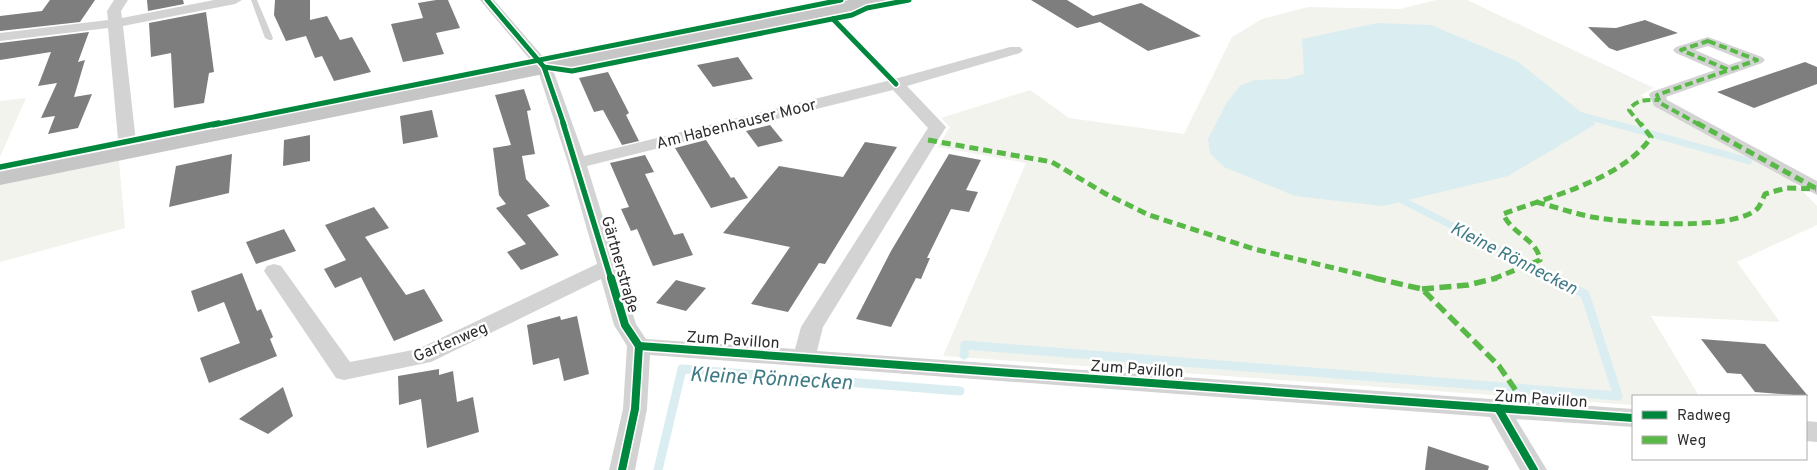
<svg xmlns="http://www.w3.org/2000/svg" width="1817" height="470" viewBox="0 0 1817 470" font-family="Overpass,sans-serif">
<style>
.green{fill:#f2f3ec}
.water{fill:#daedf0}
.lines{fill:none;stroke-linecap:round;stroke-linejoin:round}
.stream-far2{stroke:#daedf0;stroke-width:5.5}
.stream-far1{stroke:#daedf0;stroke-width:7}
.stream{stroke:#daedf0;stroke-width:9}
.building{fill:#7e7e7e}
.lane{fill:#d3d3d3;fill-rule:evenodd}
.street{fill:#d3d3d3;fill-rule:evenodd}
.primary{fill:#c6c6c6;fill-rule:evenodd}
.quiet-far2{stroke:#58b947;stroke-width:4;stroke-dasharray:8 4;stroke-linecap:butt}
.quiet-far1{stroke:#58b947;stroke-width:5;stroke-dasharray:9 5;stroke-linecap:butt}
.quiet{stroke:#58b947;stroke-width:5.5;stroke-dasharray:12 5.5;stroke-linecap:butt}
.cycleway-far2-casing{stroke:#fff;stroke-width:8}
.cycleway-far1-casing{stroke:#fff;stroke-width:9}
.cycleway-casing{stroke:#fff;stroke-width:11}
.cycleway-far2{stroke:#00873e;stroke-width:5}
.cycleway-far1{stroke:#00873e;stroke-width:5.5}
.cycleway{stroke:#00873e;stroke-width:8}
.labels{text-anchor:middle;stroke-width:5;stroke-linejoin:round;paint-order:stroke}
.street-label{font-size:16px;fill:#2e2e2e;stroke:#fff}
.water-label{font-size:18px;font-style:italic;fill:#3f7a85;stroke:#fff}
.near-water-label{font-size:21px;font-style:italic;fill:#3f7a85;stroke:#fff}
</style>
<rect width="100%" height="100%" fill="#fff"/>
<!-- green -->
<g class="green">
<polygon points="1436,0 1467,0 1654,88 1641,95 1663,111 1791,179 1817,206 1817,225 1737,262 1780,322 1651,316 1699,396 1633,396 1633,405 943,356 1026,163 938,147 950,127 941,118 1030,90 1069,118 1184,134 1232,37 1262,19 1308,7 1400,9"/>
<polygon points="26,98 0,157 0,101"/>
<polygon points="119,161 125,228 0,262 0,184"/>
</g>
<!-- water -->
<polygon class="water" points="1377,23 1431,25 1517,61 1596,124 1508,176 1383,206 1295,196 1224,167 1210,153 1208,139 1227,102 1240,86 1254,80 1287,79 1304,74 1302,39"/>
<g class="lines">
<!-- stream-far2 -->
<polyline class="stream-far2" points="1578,114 1617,125"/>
<!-- stream-far1 -->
<g class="stream-far1">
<polyline points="1612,123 1749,161"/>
<polyline points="1396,197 1556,279"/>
</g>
<!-- stream -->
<g class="stream">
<polyline points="964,355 965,345 1618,396 1585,294 1553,278"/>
<polyline points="658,470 682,369 960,391"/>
</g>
</g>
<!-- building -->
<g class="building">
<polygon points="50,0 95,0 80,22 0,31 0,16 42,11"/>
<polygon points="147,0 183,0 184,4 148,11"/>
<polygon points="275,0 310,0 310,20 327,16 340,40 352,37 371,72 334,81 322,56 315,58 306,36 286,41 274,15"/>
<polygon points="436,0 448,0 460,28 436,33 444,54 403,62 391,24 423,18 418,3"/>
<polygon points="1031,0 1067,0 1093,16 1141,3 1201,36 1148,51 1100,22 1077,28"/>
<polygon points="206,12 214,72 209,73 204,103 174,108 171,53 151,57 149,23"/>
<polygon points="1645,20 1678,33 1617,51 1609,48 1588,27 1616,28"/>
<polygon points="89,32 78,62 85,60 74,97 92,94 78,128 48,134 55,116 41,118 57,83 38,86 51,52 0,60 0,43"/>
<polygon points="738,57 753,79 713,87 697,65"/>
<polygon points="1805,62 1817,67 1817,84 1754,108 1717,92"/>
<polygon points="608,72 629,113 626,115 639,141 622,145 603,110 594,112 579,78"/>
<polygon points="524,89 531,110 527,111 535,154 522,156 526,179 550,206 527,215 559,255 521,270 507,252 526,244 496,208 506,204 499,195 493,148 511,145 495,95"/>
<polygon points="432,110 438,137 403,144 400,116"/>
<polygon points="770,125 783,141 758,147 746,131"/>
<polygon points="310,135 310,161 283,166 284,140"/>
<polygon points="706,140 731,178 734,177 748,198 711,208 675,148"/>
<polygon points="865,142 897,147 825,264 819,263 788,312 751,304 790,247 723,233 779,166 843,177"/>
<polygon points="232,154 229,193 169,207 176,166"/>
<polygon points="949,154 981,160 966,190 978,192 969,212 951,209 927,258 930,258 921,279 916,278 891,327 856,319 891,251"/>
<polygon points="645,155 654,172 645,174 674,235 683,233 693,255 653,266 637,229 631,231 621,209 629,207 610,163"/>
<polygon points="374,207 389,228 365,237 406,295 424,289 443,321 394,341 361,277 335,288 324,269 346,260 325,225"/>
<polygon points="284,229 296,251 256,264 246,242"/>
<polygon points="242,273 257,311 261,309 273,337 270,339 277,356 209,383 200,358 240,343 224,302 198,312 191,291"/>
<polygon points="676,280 706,288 686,311 656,303"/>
<polygon points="560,316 561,320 577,316 589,374 564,381 559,358 533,365 527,325"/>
<polygon points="1701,339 1765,344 1808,396 1755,392 1741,374 1727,373"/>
<polygon points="439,369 439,375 453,371 457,402 473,397 479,432 427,448 421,399 399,405 398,376"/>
<polygon points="283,387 293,416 268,434 239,419"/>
<polygon points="1428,446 1489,466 1488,470 1425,470"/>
</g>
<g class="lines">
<!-- lane -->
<polygon class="lane" points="251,0 257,0 273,38 272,40 269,40 265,38"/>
<!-- street -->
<g class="street">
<polygon points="114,0 128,0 121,11 122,18 214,0 242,0 235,4 123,26 137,151 134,155 122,155 119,151 108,28 0,41 0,33 108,20 107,11"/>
<path d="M480 0H494L552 67 584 156 891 80 1010 47H1020L1023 50 1020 53 907 86 946 127 823 327 817 351 1633 409V427L1516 419 1547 470H1520L1490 417 650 355 647 409 635 470H609L623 409 627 346 614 325 601 279 431 362 344 380 336 378 264 271 267 266 274 264 281 266 350 362 418 349 597 264 568 163 537 68ZM893 90 928 128 801 327 795 349 646 339 636 324 587 166Z"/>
<path d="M1708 37 1762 57 1765 60 1762 63 1666 97 1667 100 1817 181V195L1654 106 1649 95 1651 92 1715 70 1676 53 1673 50 1676 47ZM1708 46 1743 60 1729 65 1695 50Z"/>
<polygon points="1806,421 1817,422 1817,442 1806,441"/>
</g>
<!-- primary -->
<polygon class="primary" points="849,0 886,0 884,4 877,6 0,185 0,169"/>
<!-- quiet-far2 -->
<g class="quiet-far2">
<polygon points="1708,41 1757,60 1729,70 1681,50"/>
<path d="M1641 125 1629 110C1636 99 1647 100 1659 100"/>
<polyline points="1700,125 1660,103 1657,95 1729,70"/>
</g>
<!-- quiet-far1 -->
<g class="quiet-far1">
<polyline points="1697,123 1817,189"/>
<polyline points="928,140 1052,162 1106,194 1149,215 1254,249 1380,279"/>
<path d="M1536 202C1555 207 1573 213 1592 217 1625 223 1735 232 1758 208 1761 204 1763 198 1765 194L1786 188 1816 189"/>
<path d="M1493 279 1540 260C1537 239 1513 235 1503 214 1548 197 1624 179 1651 137L1640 123"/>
</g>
<!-- quiet -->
<g class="quiet">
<polyline points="1374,278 1422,289 1499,366 1530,411"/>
<polyline points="1422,289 1468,285 1497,278"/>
</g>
<defs>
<g id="cycleway-far2">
<polyline points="487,0 544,67 564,125"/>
<polyline points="833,19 896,84"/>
<polyline points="544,67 572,71 852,15 867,8 909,0"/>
<polyline points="213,125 841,0"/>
</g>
<g id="cycleway-far1">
<polyline points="563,123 611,279"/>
<polyline points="0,167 219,123"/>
</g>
<g id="cycleway">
<polyline points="611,278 625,325 639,346 635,409 622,470"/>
<polyline points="639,346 1633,418"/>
<polyline points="1498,408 1534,470"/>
</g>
</defs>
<!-- cycleway-far2 casing -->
<use href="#cycleway-far2" class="cycleway-far2-casing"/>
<!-- cycleway-far1 casing -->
<use href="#cycleway-far1" class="cycleway-far1-casing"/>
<!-- cycleway casing -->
<use href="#cycleway" class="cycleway-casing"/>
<!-- cycleway-far2 -->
<use href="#cycleway-far2" class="cycleway-far2"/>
<!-- cycleway-far1 -->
<use href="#cycleway-far1" class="cycleway-far1"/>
<!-- cycleway -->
<use href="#cycleway" class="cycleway"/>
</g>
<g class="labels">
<!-- street labels -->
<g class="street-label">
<text transform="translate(736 123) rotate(-14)" y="6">Am Habenhauser Moor</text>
<text transform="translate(621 264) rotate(74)" y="6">Gärtnerstraße</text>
<text transform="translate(733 339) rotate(4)" y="6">Zum Pavillon</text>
<text transform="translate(450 341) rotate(-23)" y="6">Gartenweg</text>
<text transform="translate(1137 368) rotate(4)" y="6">Zum Pavillon</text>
<text transform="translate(1541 398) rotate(4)" y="6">Zum Pavillon</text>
</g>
<!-- water labels -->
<g class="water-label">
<text transform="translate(1514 258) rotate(27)" y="6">Kleine Rönnecken</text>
</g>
<!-- near-water labels -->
<g class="near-water-label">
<text transform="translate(771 378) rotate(3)" y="7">Kleine Rönnecken</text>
</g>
</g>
<!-- legend -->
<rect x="1632" y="395" width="175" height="65" fill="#ffffff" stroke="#ababab"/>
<rect x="1642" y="411" width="25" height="8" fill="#00873e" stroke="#ababab"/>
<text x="1677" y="420" font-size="15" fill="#2e2e2e">Radweg</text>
<rect x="1642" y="436" width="25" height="8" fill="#58b947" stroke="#ababab"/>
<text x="1677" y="445" font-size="15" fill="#2e2e2e">Weg</text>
</svg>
